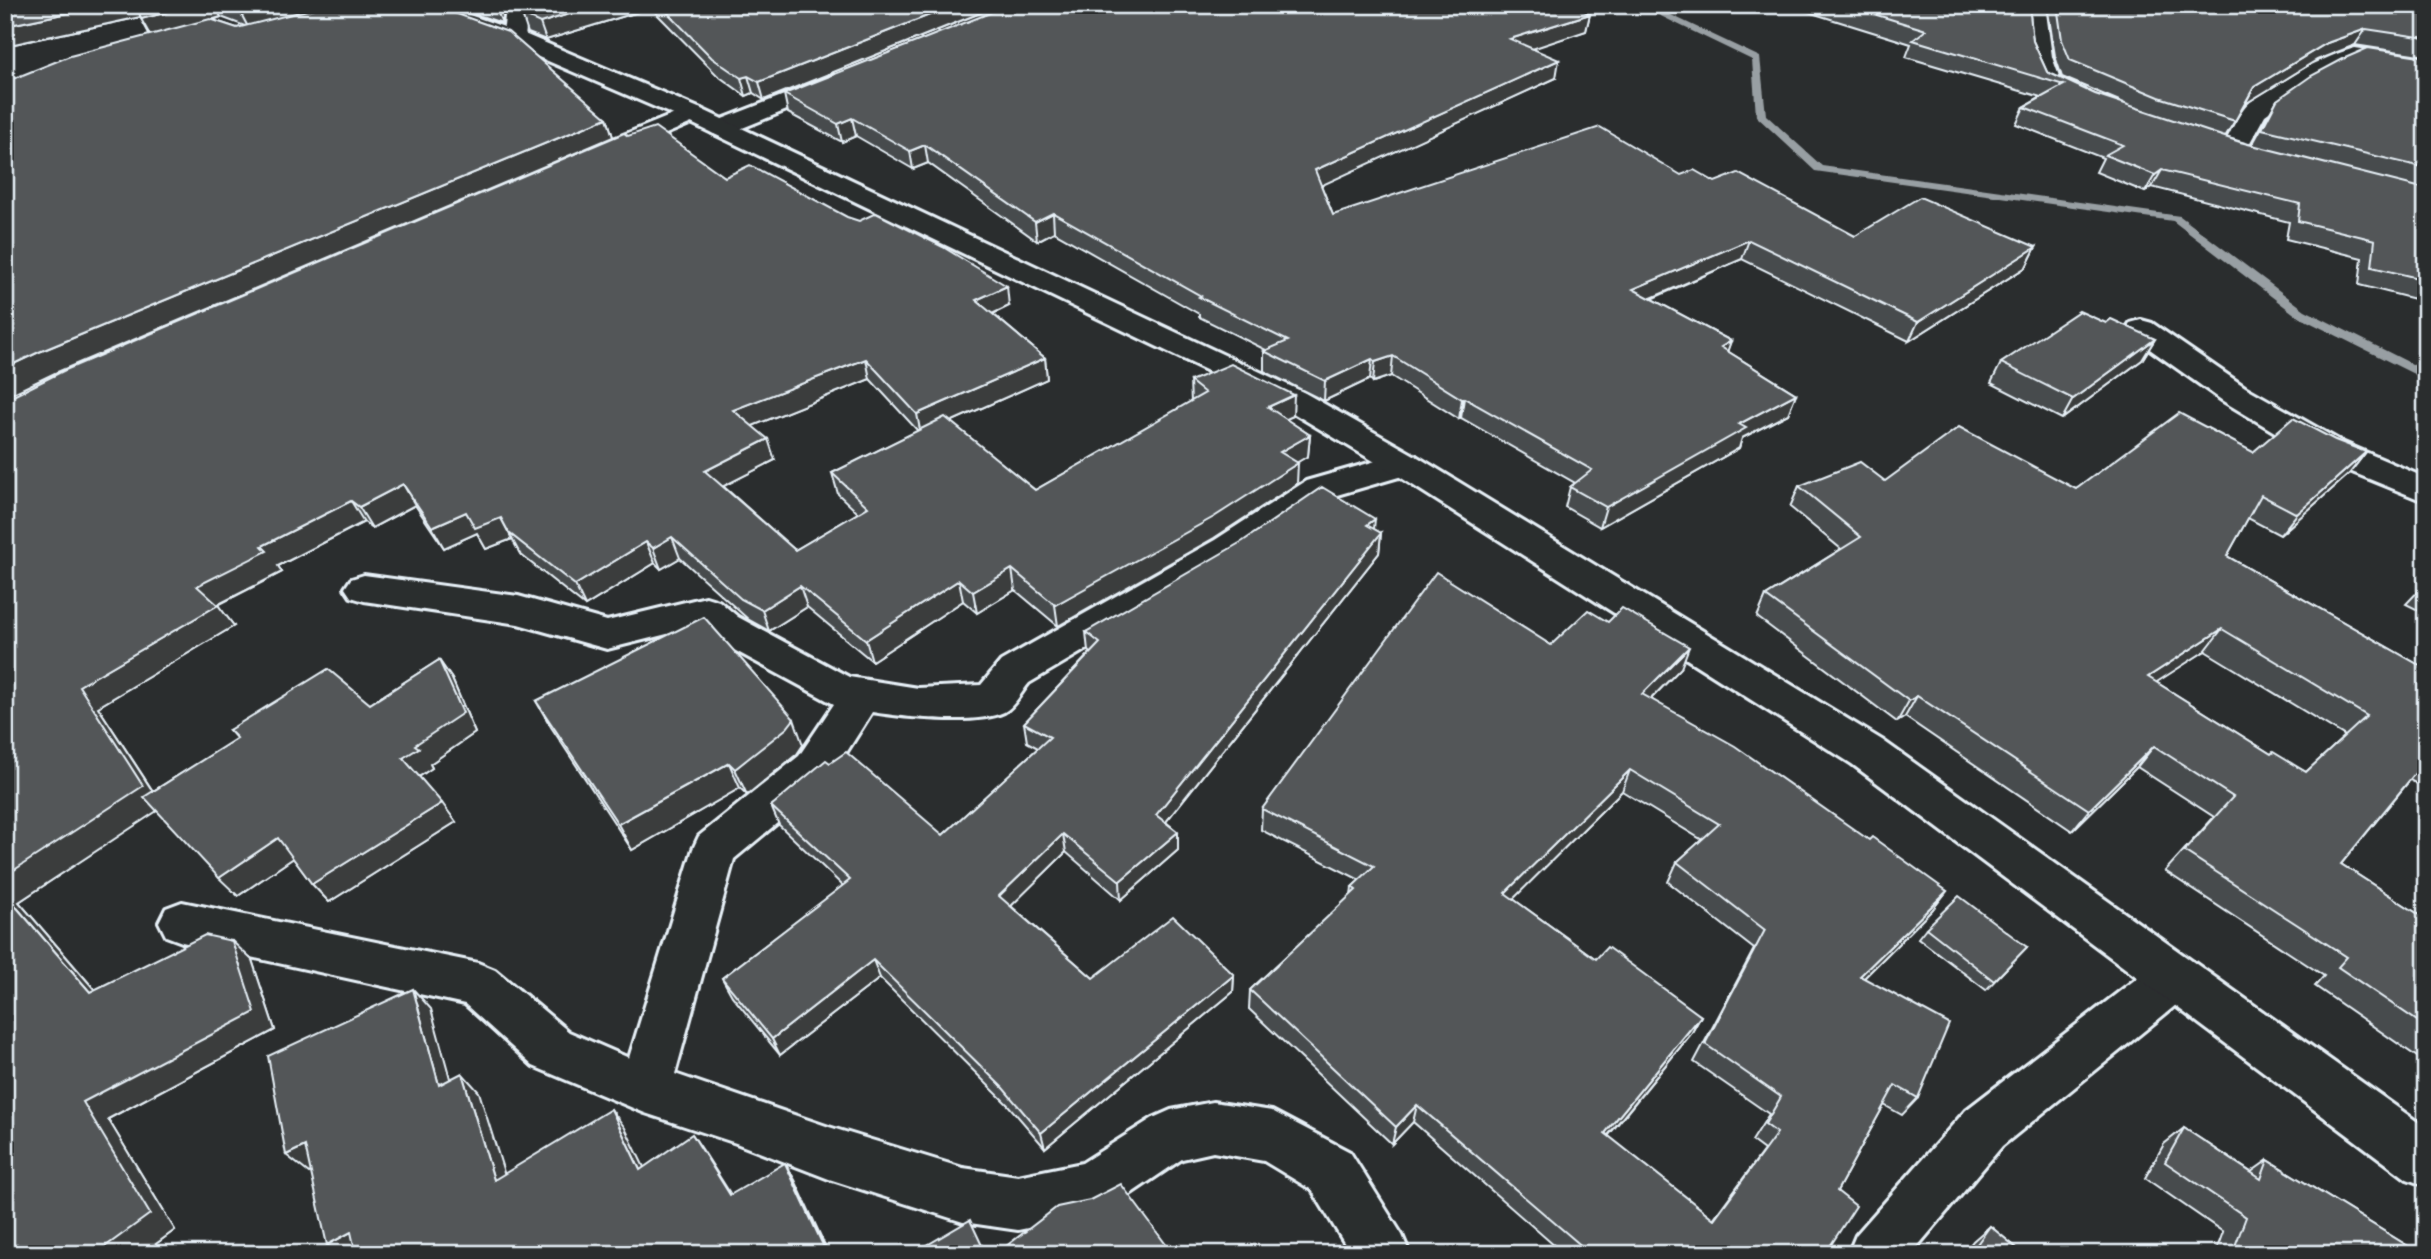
<svg xmlns="http://www.w3.org/2000/svg" width="2431" height="1259" viewBox="0 0 2431 1259" font-family="'Shantell Sans',sans-serif">
<style>
.lines{fill:none;stroke-linecap:round;stroke-linejoin:round}
.stream{fill:#989fa3;fill-rule:evenodd}
.street-casing{stroke:#e8f1f8;stroke-width:6}
.secondary-casing{stroke:#e8f1f8;stroke-width:6}
.street{fill:#2a2d2e;fill-rule:evenodd}
.secondary{fill:#2a2d2e;fill-rule:evenodd}
.wall{fill:#474b4d;stroke:#e8f1f8;stroke-width:2;fill-rule:evenodd}
.shaded-wall{fill:#3a3d3e;stroke:#e8f1f8;stroke-width:2}
.building{fill:#535759;stroke:#e8f1f8;stroke-width:2;fill-rule:evenodd}
</style>
<rect width="100%" height="100%" fill="#2a2d2e"/>
<filter id="ink" filterUnits="userSpaceOnUse"><feTurbulence type="fractalNoise" baseFrequency=".0143" numOctaves="2"/><feDisplacementMap in="SourceGraphic" scale="14" xChannelSelector="R" yChannelSelector="G"/><feConvolveMatrix kernelMatrix="1 2 1 2 8 2 1 2 1" color-interpolation-filters="sRGB"/></filter>
<g filter="url(#ink)">
<g class="lines">
<!-- stream -->
<polygon class="stream" points="1638,5 1650,5 1760,57 1766,115 1822,166 2180,216 2305,310 2426,371 2426,380 2297,316 2173,221 1815,171 1756,116 1752,60"/>
<defs>
<g id="street">
<polygon points="506,5 528,5 525,38 522,43 506,43 503,38"/>
<path d="M2023 5H2045L2052 57 2060 79 2084 91 2087 96 2084 101C2073 104 2067 102 2058 97 2052 93 2043 91 2039 85 2024 64 2026 30 2023 5Z"/>
<path d="M2355 48 2426 59V73L2357 62 2334 72 2299 91 2265 115 2242 157 2233 160 2224 157 2220 152C2228 138 2235 121 2244 109 2261 87 2328 55 2355 48Z"/>
<polygon points="833,76 841,78 845,83 841,88 730,133 721,136 712,133 708,128 712,123"/>
<polygon points="692,107 701,109 704,114 701,119 619,154 610,157 601,154 597,149 601,144"/>
<polygon points="2141,320 2152,323 2245,387 2344,443 2426,478 2426,502 2320,459 2223,401 2130,335 2126,329 2130,323"/>
<path d="M1404 453 1416 456 1421 464 1416 472 1330 497 1241 558 1029 683C1022 691 1014 707 1004 712 977 725 902 717 872 712L829 780 734 859 675 1074 829 1127 963 1168 1018 1176 1082 1163 1153 1118 1171 1110 1213 1102 1272 1111 1350 1152 1402 1235 1410 1254H1351L1312 1190 1264 1161 1213 1152 1182 1159 1111 1207 1092 1215 1018 1230 963 1222 829 1179 736 1143 645 1113 533 1066 465 1004 182 942 166 936 159 922 166 908 182 902 478 963 495 970 569 1032 629 1058 693 849 699 836 799 756 834 704 710 637 699 626 607 649 518 624 364 601 351 597 345 588 351 579 364 575 518 596 607 621 706 597 719 601 738 617 849 677 918 688 981 685 1001 661 1215 540 1306 481Z"/>
<polygon points="2175,955 2192,962 2199,977 2192,992 2002,1146 1911,1254 1848,1254 1856,1235 1966,1110 2158,962"/>
</g>
<polygon id="secondary" points="407,5 440,5 522,33 701,109 1305,393 1416,456 1882,740 2426,1128 2426,1186 2407,1179 1852,764 1392,472 1283,407 683,119 506,43 410,10"/>
</defs>
<!-- street casing -->
<use href="#street" class="street-casing"/>
<!-- secondary casing -->
<use href="#secondary" class="secondary-casing"/>
<!-- street -->
<use href="#street" class="street"/>
<!-- secondary -->
<use href="#secondary" class="secondary"/>
</g>
<!-- wall -->
<g class="wall">
<path d="M5 5H328L322 6 607 118 613 137 55 373 5 397V82L150 35 141 17 5 46ZM221 17 245 26 237 28 213 20Z"/>
<polygon points="448,5 504,5 502,23"/>
<polygon points="523,5 1000,5 764,100 753,93 746,96 717,75 651,8 546,40 528,33 522,15"/>
<polygon points="1789,5 2029,5 2033,41 2047,72 2095,94 2124,103 2062,77 2055,56 2047,5 2426,5 2426,56 2355,45 2317,60 2245,104 2225,137 2252,145 2277,100 2426,57 2426,302 2359,285 2362,258 2286,239 2289,222 2152,187 2145,192 2096,172 2103,158 2016,124 2024,107 2041,97 1906,57 1911,44 1789,6"/>
<polygon points="1590,14 1586,31 1533,48 1556,78 1321,185 1333,215 1681,175 1715,182 1855,236 2036,247 2026,267 1909,341 1742,259 1651,299 1731,341 1727,351 1796,394 1788,414 1742,438 1739,448 1600,527 1565,507 1570,487 1575,483 1461,418 1459,419 1391,376 1373,382 1370,379 1324,401 1264,371 1264,351 1266,350 1199,317 1199,314 1054,232 1037,241 928,163 913,169 856,136 842,142 788,113 784,94"/>
<path d="M628 136 725 177 1009 306 993 314 1045 358 1047 379 950 422 1035 490 1191 402 1190 381 1293 416 1285 419 1310 435 1308 456 1297 462V484L1214 538 1058 626 1015 590 977 613 963 601 872 661 807 607 769 631 749 620 680 558 661 569 655 563 585 606 520 554 512 539 486 549 477 533 444 548 415 505 372 528 364 522 278 566 282 572 218 605 234 626 98 707 153 791 237 739 229 730 370 704 439 660 452 679 475 733 430 764 432 768 419 777 456 822 329 902 312 884 293 858 238 896 157 810 19 902 95 990 252 960 275 1030 108 1119 175 1230 142 1254H5V400ZM870 379 918 431 832 473 838 494 858 513 795 550 723 486 775 460 752 426Z"/>
<polygon points="2106,323 2155,339 2142,360 2062,419 1991,383 2001,363"/>
<path d="M2335 440 2366 452 2349 474 2280 535 2248 518 2227 556 2426 669V789L2410 780 2341 864 2426 919V1063L2315 986 2324 976 2165 871 2214 817 2137 767 2072 831 1905 717 1897 722 1757 617 1766 596 1841 549 1790 507 1799 486 1885 481 2076 489 2253 452ZM2205 651 2345 736 2306 772 2271 754 2156 682Z"/>
<polygon points="1374,529 1381,533 1379,553 1166,822 1178,832 1178,850 1121,900 1066,852 1011,906 1093,978 1234,975 1233,992 1045,1148 1008,1105 880,978 780,1055 732,996 722,978 843,886 779,825 771,806 830,763 943,835 1038,748 1027,742 1024,723 1090,653 1088,651 1086,632"/>
<polygon points="2426,583 2426,614 2406,604"/>
<path d="M1551 645 1681 668 1651 699 1947 891 1932 910 1864 978 1918 1098 1902 1115 1884 1105 1837 1191 1825 1254H1564L1413 1122 1392 1144 1249 1009 1250 990 1351 896 1352 887 1360 880 1261 830 1262 809ZM1622 791 1702 840 1677 862 1668 882 1754 949 1694 1062 1769 1114 1752 1141 1764 1150 1713 1219 1608 1136 1691 1034 1701 1016 1596 959 1513 899Z"/>
<polygon points="536,701 803,745 797,754 747,795 740,788 632,850 551,727"/>
<polygon points="1926,928 2027,947 1986,990 1918,938"/>
<polygon points="2184,1128 2251,1172 2268,1160 2421,1254 2215,1254 2223,1232 2145,1178 2164,1144"/>
<polygon points="1990,1226 2024,1254 1963,1254 1973,1241"/>
</g>
<!-- shaded-wall -->
<g class="shaded-wall">
<polygon points="106,5 139,5 145,16 5,46 5,26"/>
<polygon points="194,5 215,5 221,17 151,37 141,19"/>
<polygon points="256,5 328,5 248,27 239,10"/>
<polygon points="495,5 504,5 502,23 495,6"/>
<polygon points="598,5 650,5 651,8 546,40 540,23"/>
<polygon points="955,5 1000,5 764,100 759,82"/>
<polygon points="1590,14 1586,31 1508,57 1510,39"/>
<polygon points="2366,29 2355,45 2317,60 2245,104 2254,87 2327,43"/>
<polygon points="1559,60 1556,78 1314,189 1315,170"/>
<polygon points="748,76 753,93 746,96 741,78"/>
<polygon points="607,118 613,137 55,373 5,397 5,368 39,352"/>
<polygon points="852,118 856,136 842,142 838,124"/>
<polygon points="925,145 928,163 913,169 910,151"/>
<polygon points="2162,170 2152,187 2145,192 2155,175"/>
<polygon points="1053,213 1054,232 1037,241 1035,222"/>
<polygon points="1749,240 1742,259 1628,308 1633,289"/>
<polygon points="2036,247 2026,267 1909,341 1918,322"/>
<polygon points="1007,286 1009,306 979,320 976,300"/>
<polygon points="2155,339 2142,360 2062,419 2073,399"/>
<polygon points="1731,341 1724,361 1721,347"/>
<polygon points="1393,356 1391,376 1373,382 1375,362"/>
<polygon points="1045,358 1047,379 921,435 917,414"/>
<polygon points="866,359 870,379 740,431 733,410"/>
<polygon points="1372,359 1370,379 1324,401 1325,381"/>
<polygon points="1796,394 1788,414 1742,438 1739,448 1600,527 1606,507 1739,424"/>
<polygon points="1294,395 1293,416 1267,428 1268,407"/>
<polygon points="1464,398 1461,418 1459,419 1462,399"/>
<polygon points="1310,435 1308,456 1279,473 1280,452"/>
<polygon points="768,439 775,460 712,492 705,471"/>
<polygon points="2366,452 2349,474 2280,535 2297,514"/>
<polygon points="1298,463 1297,484 1214,538 1058,626 1055,605"/>
<polygon points="403,484 415,505 372,528 359,507"/>
<polygon points="351,501 364,522 278,566 282,572 213,607 197,586 262,546"/>
<polygon points="466,512 501,518 512,539 486,549 477,533 444,548 432,527"/>
<polygon points="1375,519 1373,539 1367,525"/>
<polygon points="1381,533 1379,553 1157,833 1156,815"/>
<polygon points="672,537 680,558 661,569 653,548"/>
<polygon points="646,542 655,563 585,606 575,585"/>
<polygon points="1012,569 1015,590 977,613 973,592"/>
<polygon points="959,580 963,601 872,661 866,640"/>
<polygon points="800,586 807,607 769,631 762,610"/>
<polygon points="218,605 234,626 98,707 163,807 19,902 113,1011 90,992 5,894 5,876 79,686"/>
<polygon points="2222,629 2205,651 2132,698 2148,677"/>
<polygon points="1689,647 1681,668 1635,715 1642,694"/>
<polygon points="439,660 452,679 475,733 430,764 432,768 417,778 403,758 415,745"/>
<polygon points="1917,696 1905,717 1897,722 1909,701"/>
<polygon points="794,719 803,745 797,754 747,795 735,769"/>
<polygon points="2154,746 2137,767 2072,831 2089,810"/>
<polygon points="729,763 740,788 632,850 618,824"/>
<polygon points="1630,770 1622,791 1499,913 1505,893"/>
<polygon points="442,803 456,822 329,902 312,884"/>
<polygon points="1178,832 1178,850 1121,900 1120,881"/>
<polygon points="1063,834 1066,852 1003,914 999,896"/>
<polygon points="278,838 295,857 238,896 219,878"/>
<polygon points="1947,891 1932,910 1847,995 1860,976"/>
<polygon points="232,941 252,960 275,1030 108,1119 175,1230 142,1254 95,1254 83,1102"/>
<polygon points="873,960 880,978 780,1055 772,1039"/>
<polygon points="1234,975 1233,992 1045,1148 1041,1133"/>
<polygon points="413,989 431,1009 457,1104 439,1085"/>
<polygon points="1701,1016 1691,1034 1596,1150 1605,1133"/>
<polygon points="462,1073 479,1092 512,1198 494,1180"/>
<polygon points="1417,1105 1413,1122 1392,1144 1396,1127"/>
<polygon points="611,1109 625,1128 654,1188 640,1170"/>
<polygon points="692,1134 704,1152 742,1212 730,1195"/>
<polygon points="305,1146 327,1164 309,1173 286,1155"/>
<polygon points="785,1163 795,1180 829,1254 827,1254"/>
<polygon points="351,1232 364,1254 339,1254 327,1245"/>
</g>
<!-- building -->
<g class="building">
<polygon points="5,5 106,5 5,26"/>
<polygon points="137,5 194,5 141,19"/>
<polygon points="226,5 256,5 239,10"/>
<polygon points="337,5 432,5 508,32 607,118 39,352 5,368 5,82 70,56 210,19 237,28 319,7"/>
<polygon points="523,5 598,5 540,23 522,15"/>
<polygon points="660,5 955,5 759,82 748,76 741,78 712,58"/>
<polygon points="1010,5 1573,5 1590,14 1510,39 1559,60 1315,170 1333,215 1600,127 1681,175 1694,170 1715,182 1738,173 1855,236 1920,197 2036,247 1918,322 1749,240 1633,289 1731,341 1721,347 1796,394 1739,424 1746,428 1606,507 1570,487 1592,470 1464,398 1462,399 1393,356 1375,362 1372,359 1325,381 1264,351 1288,341 1199,297 1201,296 1053,213 1035,222 925,145 910,151 852,118 838,124 784,94"/>
<polygon points="1844,5 2029,5 2033,41 2047,72 2095,94 2240,142 2426,189 2426,280 2372,267 2375,240 2298,221 2300,204 2162,170 2155,175 2105,155 2123,145 2024,107 2064,85 1913,40 1926,30"/>
<polygon points="2057,5 2426,5 2426,38 2366,29 2327,43 2254,87 2235,121 2159,97 2070,60 2062,40"/>
<polygon points="2368,48 2426,57 2426,168 2262,129 2277,100 2311,76 2345,58"/>
<polygon points="655,127 725,177 750,165 847,217 859,221 876,213 943,247 1007,286 976,300 1045,358 917,414 866,359 733,410 768,439 705,471 795,550 868,507 832,473 945,417 1035,490 1205,393 1190,381 1231,364 1294,395 1268,407 1310,435 1280,452 1298,463 1214,517 1055,605 1012,569 973,592 959,580 866,640 800,586 762,610 741,599 672,537 653,548 646,542 575,585 509,533 501,518 475,528 466,512 432,527 403,484 359,507 351,501 262,546 267,551 197,586 218,605 79,686 143,786 5,876 5,400 63,371 624,133 628,136"/>
<polygon points="2079,311 2106,323 2111,319 2155,339 2073,399 2001,363"/>
<path d="M2179 413 2253 452 2293 418 2335 440 2366 452 2297 514 2261 495 2227 556 2426 669V760L2341 864 2426 919V1027L2338 967 2347 957 2184 851 2233 797 2154 746 2089 810 1917 696 1909 701 1766 596 1861 537 1799 486 1860 462 1885 481 1959 427 2076 489ZM2222 629 2367 716 2306 772 2273 752 2271 754 2148 677Z"/>
<polygon points="1322,487 1375,519 1367,525 1381,533 1156,815 1178,832 1120,881 1063,834 999,896 1093,978 1173,916 1234,975 1041,1133 1003,1088 873,960 772,1039 722,978 850,880 771,806 826,760 830,763 846,752 943,835 1050,737 1024,723 1100,643 1086,632 1243,541"/>
<path d="M1436 572 1551 645 1588 610 1608 622 1622 608 1689 647 1642 694 1735 746 1869 840 1872 837 1947 891 1860 976 1949 1024 1918 1098 1895 1085 1837 1191 1856 1206 1825 1254H1591L1417 1105 1396 1127 1250 990 1356 890 1352 887 1374 866 1262 809ZM1630 770 1719 824 1677 862 1765 930 1705 1044 1781 1097 1765 1124 1777 1133 1714 1219 1605 1133 1701 1016 1607 947 1596 959 1505 893Z"/>
<polygon points="704,617 794,719 787,728 735,769 729,763 618,824 536,701"/>
<polygon points="439,660 463,713 415,745 419,748 403,758 442,803 312,884 278,838 219,878 144,797 237,738 229,730 328,669 370,704"/>
<polygon points="5,894 90,992 205,935 232,941 255,1012 83,1102 150,1214 95,1254 5,1254"/>
<polygon points="1959,896 2027,947 1994,981 1926,928"/>
<polygon points="413,989 439,1085 462,1073 494,1180 611,1109 640,1170 692,1134 730,1195 785,1163 827,1254 356,1254 351,1232 327,1245 305,1146 286,1155 268,1056"/>
<polygon points="2184,1128 2261,1179 2268,1160 2421,1254 2232,1254 2246,1217 2165,1162"/>
<polygon points="1121,1184 1173,1254 996,1254 1057,1207 1090,1200"/>
<polygon points="970,1220 986,1254 912,1254"/>
<polygon points="1990,1226 2024,1254 1970,1254"/>
</g>
</g>
<!-- margin -->
<rect width="2431" height="1259" fill="none" stroke="#2a2d2e" stroke-width="28"/>
<rect x="14" y="14" width="2403" height="1231" fill="none" stroke="#e8f1f8" stroke-width="2.5" filter="url(#ink)"/>
</svg>
